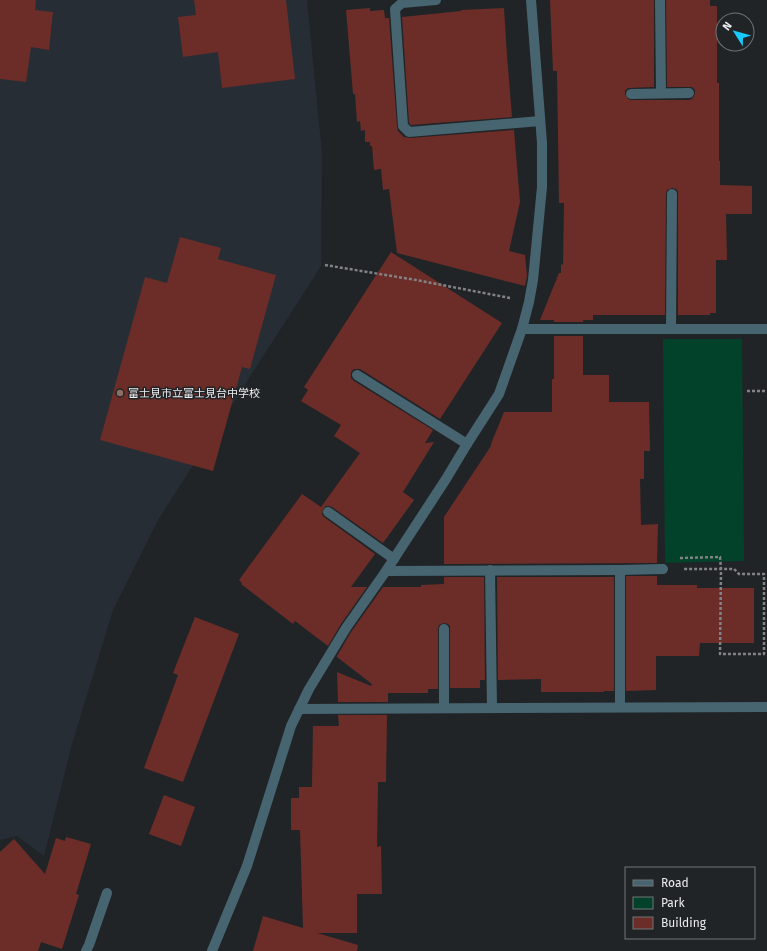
<svg xmlns="http://www.w3.org/2000/svg" width="767" height="951" viewBox="0 0 767 951" font-family="'Fira Sans','Noto Sans JP',sans-serif">
<style>
.built{fill:#262d35}
.green{fill:#02422b}
.building{fill:#6c2d28}
.lines{fill:none;stroke-linecap:round;stroke-linejoin:round}
.path{stroke:#818386;stroke-width:2.5;stroke-dasharray:3 2;stroke-linecap:butt}
.minor{stroke:#466571;stroke-width:10}
.education-dot{fill:#8d6e63;stroke:#212427;stroke-width:1.5}
.labels{text-anchor:middle;stroke-width:3;stroke-linejoin:round;paint-order:stroke}
.poi-label{font-size:11px;fill:#eaecee;stroke:#212427;text-anchor:start}
</style>
<rect width="100%" height="100%" fill="#212427"/>
<!-- built -->
<polygon class="built" points="0,0 307,0 322,154 321,266 158,520 113,610 72,744 44,856 17,836 0,840"/>
<!-- green -->
<polygon class="green" points="663,339 742,339 744,561 665,563"/>
<!-- building -->
<g class="building">
<polygon points="0,0 36,0 35,10 53,12 49,50 31,47 26,82 0,79"/>
<polygon points="194,0 286,0 295,79 222,88 218,52 183,57 178,17 196,15"/>
<polygon points="550,0 654,0 654,87 628,88 625,91 625,94 628,99 631,100 689,100 692,99 694,96 695,93 695,90 692,87 667,87 666,0 710,0 710,6 717,6 717,83 719,83 719,161 720,161 720,185 752,186 752,214 726,214 727,260 716,260 716,313 710,313 710,315 678,315 678,191 676,189 672,188 667,190 666,194 665,315 593,315 593,320 583,320 583,322 554,322 554,320 540,320 559,273 561,273 561,264 563,265 564,203 559,203 557,71 553,71"/>
<polygon points="370,8 370,11 384,10 385,18 389,18 397,126 398,131 404,137 410,138 514,130 520,202 509,251 525,255 527,276 525,286 397,253 389,189 383,190 381,169 374,170 372,146 370,146 370,142 365,142 365,130 361,131 360,121 357,122 355,94 353,94 346,10"/>
<polygon points="504,8 507,56 512,117 411,125 409,123 402,17 461,11 461,10"/>
<polygon points="180,237 221,248 218,259 276,275 250,369 242,367 213,471 100,440 145,277 167,283"/>
<polygon points="391,252 502,323 440,419 360,369 354,369 351,372 351,378 354,381 433,430 425,443 434,442 403,492 414,500 383,543 332,507 329,506 326,506 323,509 322,514 324,517 375,554 351,587 367,587 341,624 328,646 295,621 293,624 241,584 242,583 239,580 302,494 321,507 360,453 334,436 341,425 301,401 308,390 304,387"/>
<polygon points="554,336 583,336 583,375 609,375 609,402 649,402 650,451 644,451 644,479 640,479 641,525 658,524 657,563 444,564 444,517 491,446 491,444 504,412 552,412 552,379 554,379"/>
<polygon points="626,576 657,576 657,585 697,585 697,588 754,588 754,643 700,643 699,656 656,656 656,690 626,691"/>
<polygon points="444,577 484,577 485,680 480,680 480,688 450,688 450,626 448,624 444,623 439,625 438,629 438,689 428,689 428,693 388,693 388,702 338,702 337,672 371,686 372,684 337,657 337,656 351,632 383,587 421,587 421,585 444,584"/>
<polygon points="497,577 614,577 614,691 604,691 604,692 541,692 541,679 498,680"/>
<polygon points="195,617 239,634 183,782 144,768 178,675 173,673"/>
<polygon points="338,715 387,715 386,782 378,782 377,847 381,846 382,894 357,894 357,933 317,933 358,945 357,951 253,951 263,916 303,928 300,830 291,830 291,798 299,798 299,787 312,787 313,726 339,726"/>
<polygon points="164,795 195,807 181,846 149,834"/>
<polygon points="66,837 91,844 76,894 79,895 62,949 41,942 38,951 0,951 0,852 14,839 45,874 56,838 65,841"/>
</g>
<g class="lines">
<!-- path -->
<g class="path">
<polyline points="325,265 416,280 510,298"/>
<polyline points="747,391 767,391"/>
<polyline points="680,558 720,557 721,569 720,654 764,654 764,574 739,574 734,569 683,569"/>
</g>
<!-- minor -->
<g class="minor">
<polyline points="436,0 402,3 395,9 403,126 409,132 540,121"/>
<polyline points="660,0 661,93"/>
<polyline points="631,94 689,93"/>
<polyline points="671,328 672,194"/>
<polyline points="522,329 767,329"/>
<polyline points="357,375 467,444"/>
<polyline points="328,512 394,559"/>
<polyline points="490,570 492,708"/>
<polyline points="620,570 620,707"/>
<polyline points="386,571 620,570 663,569"/>
<polyline points="444,708 444,629"/>
<polyline points="299,709 767,707"/>
<polyline points="86,951 89,945 107,893"/>
<polyline points="212,951 247,866 291,726 309,689 346,628 386,571 446,479 467,444 499,394 522,329 529,302 533,280 542,187 542,143 531,0"/>
</g>
</g>
<!-- markers -->
<circle class="education-dot" cx="120" cy="393" r="4"/>
<g class="labels">
<!-- poi labels -->
<g class="poi-label">
<text x="128" y="397">富士見市立富士見台中学校</text>
</g>
</g>
<!-- legend -->
<rect x="625" y="867" width="130" height="72" fill="#212427" stroke="#717477"/>
<rect x="633" y="880" width="20" height="6" fill="#466571" stroke="#717477"/>
<text x="661" y="887" font-size="12" fill="#eaecee">Road</text>
<rect x="633" y="897" width="20" height="12" fill="#02422b" stroke="#717477"/>
<text x="661" y="907" font-size="12" fill="#eaecee">Park</text>
<rect x="633" y="917" width="20" height="12" fill="#6c2d28" stroke="#717477"/>
<text x="661" y="927" font-size="12" fill="#eaecee">Building</text>
<!-- north arrow -->
<g transform="translate(735 32) rotate(307)"><circle r="19" fill="#212427" stroke="#717477"/>
<path d="M0-3L7 15L0 10L-7 15Z" fill="#18cafc"/>
<text y="-6" font-size="11" font-weight="bold" text-anchor="middle" fill="#eaecee">N</text>
</g>
</svg>
